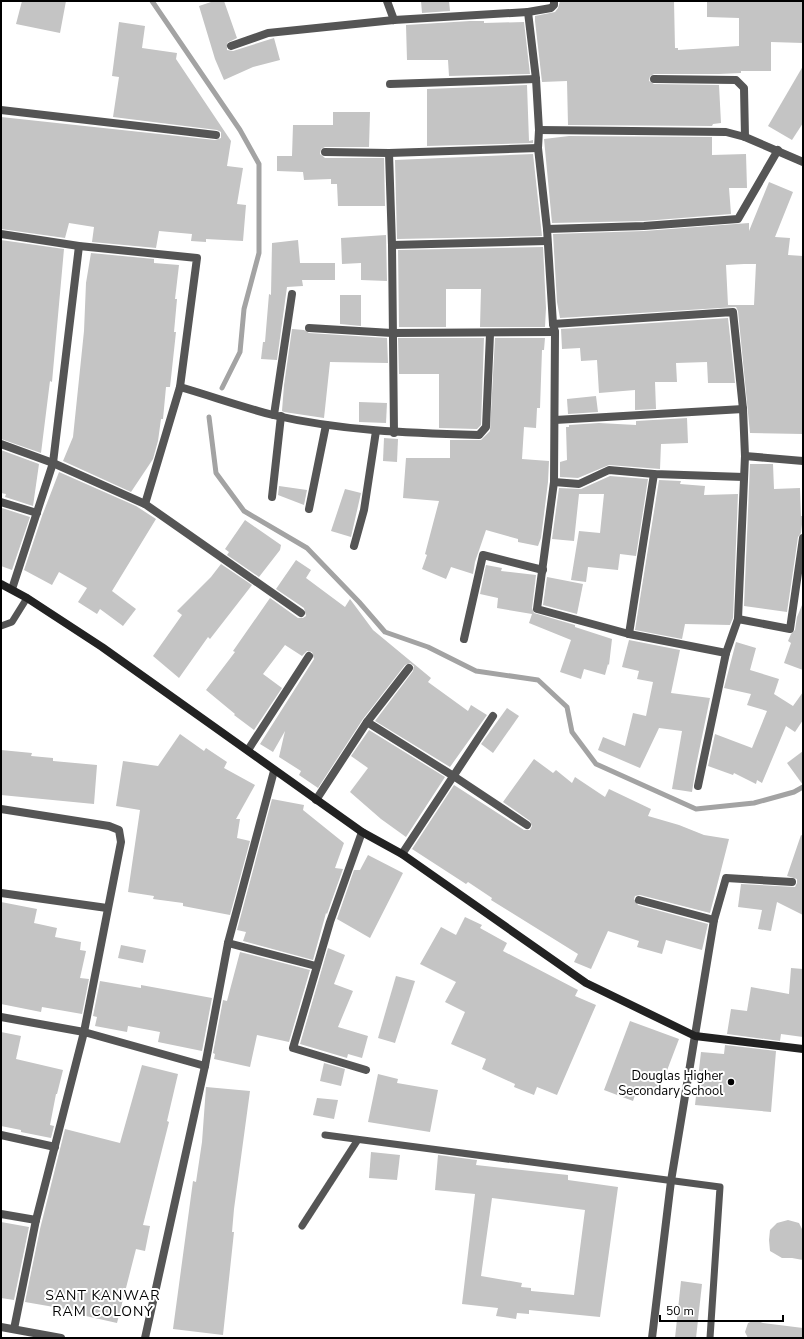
<svg xmlns="http://www.w3.org/2000/svg" width="804" height="1339" viewBox="0 0 804 1339" font-family="'Nunito Sans',sans-serif">
<style>
.lines{fill:none;stroke-linecap:round;stroke-linejoin:round}
.stream{stroke:#a3a3a3;stroke-width:5}
.building{fill:#c4c4c4;fill-rule:evenodd}
.lane{stroke:#555;stroke-width:7}
.street{stroke:#555;stroke-width:8}
.secondary{stroke:#222;stroke-width:8}
.poi-dot{fill:#000;stroke:#fff;stroke-width:1.5}
.labels{text-anchor:middle;stroke-width:4;stroke-linejoin:round;paint-order:stroke}
.poi-label{font-size:13px;fill:#000;stroke:#fff;text-anchor:end}
.neighbourhood-label{font-size:14px;letter-spacing:1px;fill:#000;stroke:#fff}
</style>
<rect width="100%" height="100%" fill="#fff"/>
<g class="lines">
<!-- stream -->
<g class="stream">
<polyline points="152,1 240,130 259,164 259,253 244,309 240,352 222,388"/>
<polyline points="209,417 216,473 244,511 307,548 359,602 385,632 428,647 476,671 538,680 567,707 572,732 596,764 696,809 754,803 794,792 803,787"/>
</g>
</g>
<!-- building -->
<g class="building">
<polygon points="22,1 66,1 60,33 16,24"/>
<polygon points="214,1 224,1 237,38 227,43 227,50 233,51 274,38 280,60 253,67 224,80 215,59 199,6"/>
<polygon points="421,1 449,1 450,11 422,13"/>
<polygon points="560,1 674,1 675,48 678,48 678,50 739,46 739,18 707,17 707,1 803,1 803,43 771,42 771,71 741,71 741,73 719,74 654,74 650,76 649,81 654,84 719,85 721,123 713,124 712,126 568,125 567,81 542,82 535,21 535,16 555,12 558,8"/>
<polygon points="470,21 484,21 484,23 524,22 530,74 449,76 448,60 407,60 406,25"/>
<polygon points="119,22 145,26 142,48 177,53 176,59 231,141 227,166 243,168 237,204 246,205 243,241 206,239 206,242 191,241 192,234 159,231 156,248 92,242 94,227 69,223 65,238 1,229 1,117 215,140 221,138 221,132 217,130 113,117 119,77 112,76"/>
<polygon points="803,66 803,123 792,140 768,126"/>
<polygon points="527,85 529,141 533,140 533,143 427,146 427,89"/>
<polygon points="333,112 370,112 369,147 325,147 321,149 320,154 325,158 384,158 385,206 338,206 337,184 331,184 331,179 304,180 303,172 277,171 277,156 292,156 293,125 333,125"/>
<polygon points="569,136 712,137 712,155 746,154 747,188 729,188 731,214 644,221 552,223 544,139"/>
<polygon points="533,154 542,236 397,239 395,160"/>
<path d="M769 182 793 192 775 237 790 238 788 255 803 256V434L750 433 738 311 736 307 560 318 557 302 553 234 644 231 749 223V231ZM744 264H756L754 305H728L726 265Z"/>
<polygon points="386,235 387,281 361,280 361,263 342,264 341,238"/>
<polygon points="1,240 64,249 52,382 50,381 41,453 1,439"/>
<polygon points="298,240 300,263 335,263 335,280 302,280 303,286 287,287 277,360 261,359 263,342 265,342 269,294 271,295 272,243"/>
<polygon points="543,247 546,308 545,327 480,327 481,289 446,289 446,327 399,327 398,250"/>
<polygon points="91,253 154,259 154,263 179,265 175,299 177,299 174,332 176,332 170,387 166,387 163,419 161,419 158,441 153,459 131,492 63,461 73,437 84,331 86,283"/>
<polygon points="340,295 361,295 361,326 340,324"/>
<polygon points="728,318 735,383 708,383 707,362 676,363 677,382 655,382 656,409 635,410 635,390 599,393 597,360 581,361 580,348 562,349 561,329"/>
<polygon points="292,329 304,330 309,333 387,338 388,363 330,362 324,418 284,412 282,411 284,385"/>
<polygon points="398,338 484,338 481,425 477,429 439,428 439,374 399,374"/>
<polygon points="495,338 545,338 544,350 542,350 540,408 537,408 536,428 524,427 522,459 549,461 548,482 541,538 538,546 518,542 518,539 486,530 475,562 473,574 451,567 446,579 422,569 427,555 425,554 439,501 403,498 406,458 450,458 450,440 481,440 490,431"/>
<polygon points="596,396 598,412 568,414 567,399"/>
<polygon points="359,402 387,403 386,423 359,422"/>
<polygon points="687,418 688,443 661,444 660,469 609,465 578,478 560,477 560,462 567,460 566,427 569,427 569,425 599,423 636,425 636,421"/>
<polygon points="384,438 398,439 397,462 383,461"/>
<polygon points="1,450 39,464 33,506 5,497 6,494 1,493"/>
<polygon points="750,464 773,464 774,489 800,488 801,516 803,516 801,533 798,537 787,612 744,606"/>
<polygon points="59,472 136,506 156,519 112,591 136,609 123,626 100,609 97,614 78,602 87,588 59,572 52,585 24,570 42,516"/>
<polygon points="610,476 648,479 636,556 620,554 618,570 588,567 586,582 571,580 579,531 600,533 604,494 579,494 574,541 552,539 559,488 581,489"/>
<polygon points="659,480 681,481 680,484 705,486 704,495 738,494 733,618 730,625 685,624 682,639 635,630"/>
<polygon points="279,486 307,490 304,505 278,495"/>
<polygon points="345,489 361,493 351,537 331,531"/>
<polygon points="2,508 30,517 12,570 1,566"/>
<polygon points="245,520 281,545 280,550 259,577 227,555 229,552 225,549"/>
<polygon points="296,560 311,570 306,578 345,607 350,599 373,630 431,678 428,682 468,711 471,705 487,715 450,767 375,721 413,671 414,666 410,663 405,665 363,719 318,788 299,775 301,771 279,757 285,731 273,752 260,744 314,659 312,652 307,651 302,656 285,645 263,674 282,688 254,730 234,715 235,714 206,690 235,652 233,651 270,598 298,618 303,618 306,616 304,608 276,589"/>
<polygon points="221,564 252,585 210,639 208,637 179,678 153,656 182,615 177,611 211,577"/>
<polygon points="486,565 502,568 501,571 536,575 532,608 534,613 575,625 575,627 612,639 609,665 608,664 605,675 584,669 581,679 560,672 571,640 529,623 532,614 497,608 498,598 480,594"/>
<polygon points="547,577 583,584 577,614 543,605"/>
<polygon points="802,605 803,605 803,670 784,663 791,643 788,641 791,634 795,630 797,617"/>
<polygon points="629,640 680,650 671,693 710,698 696,766 692,792 672,789 682,731 659,728 640,768 598,750 603,737 625,746 633,713 646,716 653,682 637,679 639,671 622,667"/>
<polygon points="736,642 756,648 750,670 779,679 774,694 793,706 803,692 803,720 795,732 786,726 762,783 757,780 756,784 734,773 733,775 708,766 715,734 752,748 767,711 747,705 751,694 724,688"/>
<polygon points="507,708 519,716 493,753 481,744"/>
<polygon points="369,730 445,777 406,837 381,819 350,792 368,768 351,756"/>
<polygon points="180,734 204,751 206,748 227,762 224,768 255,785 236,819 240,819 237,838 250,841 230,915 183,906 183,903 153,899 154,896 128,892 140,810 116,806 123,761 158,766"/>
<polygon points="1,750 32,753 31,756 53,758 53,761 97,765 94,804 1,795"/>
<polygon points="803,751 803,785 787,763"/>
<polygon points="534,759 553,773 556,770 572,783 575,777 605,797 609,789 651,809 648,816 679,825 704,835 729,839 710,913 640,895 635,896 634,899 638,905 708,924 702,950 666,940 662,954 637,947 639,941 608,931 591,969 574,962 578,954 491,900 492,898 468,882 466,884 412,849 454,785 524,830 530,830 532,826 530,821 503,802"/>
<polygon points="272,799 304,805 303,810 344,843 335,868 343,869 327,914 326,913 313,960 243,941 246,932 237,930"/>
<polygon points="801,835 803,836 803,915 777,902 771,931 758,929 762,910 738,907 741,884 795,887 797,883 797,879 787,876"/>
<polygon points="368,855 403,873 370,938 337,919 354,870 360,870"/>
<polygon points="1,902 37,909 34,923 57,928 55,937 81,942 80,950 86,951 80,978 89,979 82,1014 42,1007 41,1012 1,1004"/>
<polygon points="465,917 482,925 480,928 507,943 503,951 578,990 575,996 596,1005 557,1095 537,1087 534,1095 514,1087 515,1084 482,1069 486,1059 451,1044 465,1012 445,1002 456,982 420,964 441,927 456,935"/>
<polygon points="121,945 146,950 143,963 118,958"/>
<polygon points="328,948 345,955 334,984 353,991 338,1027 368,1036 362,1058 348,1054 347,1058 300,1044"/>
<polygon points="240,952 310,970 289,1042 257,1035 250,1067 214,1059 215,1054 213,1053 223,1000 227,1001"/>
<polygon points="791,968 803,969 803,1037 781,1034 780,1041 727,1034 731,1009 747,1011 751,987 789,994"/>
<polygon points="396,976 415,981 395,1043 378,1038"/>
<polygon points="100,981 141,988 141,985 212,998 202,1051 158,1042 160,1032 128,1026 127,1032 95,1026 97,1017 93,1016"/>
<polygon points="630,1021 679,1039 658,1094 638,1086 633,1101 604,1090"/>
<polygon points="1,1032 21,1036 16,1059 63,1070 57,1094 56,1094 50,1125 54,1126 51,1138 21,1132 21,1130 1,1126"/>
<polygon points="725,1045 776,1051 771,1112 695,1105 701,1052 724,1054"/>
<polygon points="324,1063 345,1069 341,1086 320,1081"/>
<polygon points="142,1065 178,1074 167,1121 169,1122 143,1225 150,1226 145,1251 136,1249 117,1323 77,1314 77,1311 25,1302 40,1229 65,1129 120,1143"/>
<polygon points="378,1074 398,1079 397,1083 438,1090 430,1132 368,1122"/>
<polygon points="206,1087 250,1091 234,1209 232,1232 234,1232 223,1335 173,1329 193,1181 196,1182 202,1142"/>
<polygon points="317,1098 338,1100 334,1119 313,1115"/>
<polygon points="371,1152 400,1155 397,1180 369,1178"/>
<path d="M438 1155 477 1160 476 1165 568 1175V1180L618 1187 600 1317 529 1310V1314L517 1313 516 1319 496 1316 498 1308 462 1304 475 1194 435 1190ZM492 1198 585 1210 574 1295 531 1291V1288L521 1287 522 1283 481 1276Z"/>
<polygon points="788,1220 799,1223 803,1231 803,1260 792,1258 782,1258 770,1251 769,1240 770,1230 777,1223"/>
<polygon points="1,1222 29,1227 14,1300 1,1298"/>
<polygon points="681,1281 702,1284 696,1338 675,1338"/>
<polygon points="755,1320 763,1323 803,1328 803,1338 748,1338 745,1332 748,1323"/>
</g>
<g class="lines">
<!-- lane -->
<g class="lane">
<polyline points="1,626 12,622 27,598"/>
<polyline points="325,1135 720,1187 710,1338"/>
<polyline points="302,1226 357,1141"/>
</g>
<!-- street -->
<g class="street">
<polyline points="387,1 394,20"/>
<polyline points="528,12 551,8 554,5 554,1"/>
<polyline points="231,46 268,33 394,20 528,12 536,79 539,130 538,148 547,229 553,324 555,332 554,482 537,609 629,634 726,653"/>
<polyline points="654,79 736,80 744,88 745,137"/>
<polyline points="390,84 536,79"/>
<polyline points="1,110 216,135"/>
<polyline points="539,130 726,132 745,137 803,162"/>
<polyline points="325,152 389,153 538,148"/>
<polyline points="389,153 392,245 394,433"/>
<polyline points="547,229 644,226 738,219 778,150"/>
<polyline points="1,234 79,246 197,258 180,387 145,504"/>
<polyline points="392,245 547,241"/>
<polyline points="553,324 733,312 743,409 745,456 738,619 726,653 698,786"/>
<polyline points="309,328 392,333 555,332"/>
<path d="M180 387C211 396 242 407 273 415 341 431 410 433 479 435L486 427 490 334"/>
<polyline points="274,415 292,294"/>
<polyline points="555,420 743,409"/>
<polyline points="1,444 53,463 145,504 301,613"/>
<polyline points="745,456 803,461"/>
<polyline points="554,482 579,484 609,470 654,474 744,477"/>
<polyline points="272,497 281,416"/>
<polyline points="1,502 37,513"/>
<polyline points="309,509 326,425"/>
<polyline points="354,546 364,510 376,431"/>
<polyline points="12,589 53,463 79,246"/>
<polyline points="738,619 790,629 803,538"/>
<polyline points="629,634 654,474"/>
<polyline points="464,639 483,555 543,570"/>
<polyline points="367,722 455,777 527,825"/>
<polyline points="248,750 309,656"/>
<polyline points="316,800 367,722 409,668"/>
<polyline points="1,809 109,826 119,830 121,842 84,1032 36,1220 14,1329"/>
<polyline points="362,832 330,922 293,1048 366,1070"/>
<polyline points="402,854 493,716"/>
<polyline points="1,893 107,908"/>
<polyline points="639,900 714,920"/>
<polyline points="228,943 316,966"/>
<polyline points="1,1017 84,1032 205,1066"/>
<polyline points="1,1135 55,1147"/>
<polyline points="1,1214 36,1220"/>
<polyline points="1,1327 61,1338"/>
<polyline points="145,1338 205,1066 228,943 274,771"/>
<polyline points="652,1338 671,1181 714,920 726,878 792,882"/>
</g>
<!-- secondary -->
<polyline class="secondary" points="1,584 27,598 102,647 362,832 402,854 586,983 695,1036 803,1049"/>
</g>
<!-- markers -->
<circle class="poi-dot" cx="731" cy="1082" r="4"/>
<g class="labels">
<!-- poi labels -->
<g class="poi-label">
<text x="723" y="1080">Douglas Higher<tspan x="723" dy="15">Secondary School</tspan></text>
</g>
<!-- neighbourhood labels -->
<g class="neighbourhood-label">
<text x="103" y="1300">SANT KANWAR<tspan x="103" dy="16">RAM COLONY</tspan></text>
</g>
</g>
<!-- border -->
<rect width="804" height="1339" fill="none" stroke="#000000" stroke-width="4"/>
<!-- scale -->
<path d="M660 1315v6h123v-6" fill="none" stroke="#000000" stroke-width="2"/>
<text x="666" y="1315" font-size="12" fill="#000000" stroke="#ffffff" stroke-width="3" paint-order="stroke">50 m</text>
</svg>
